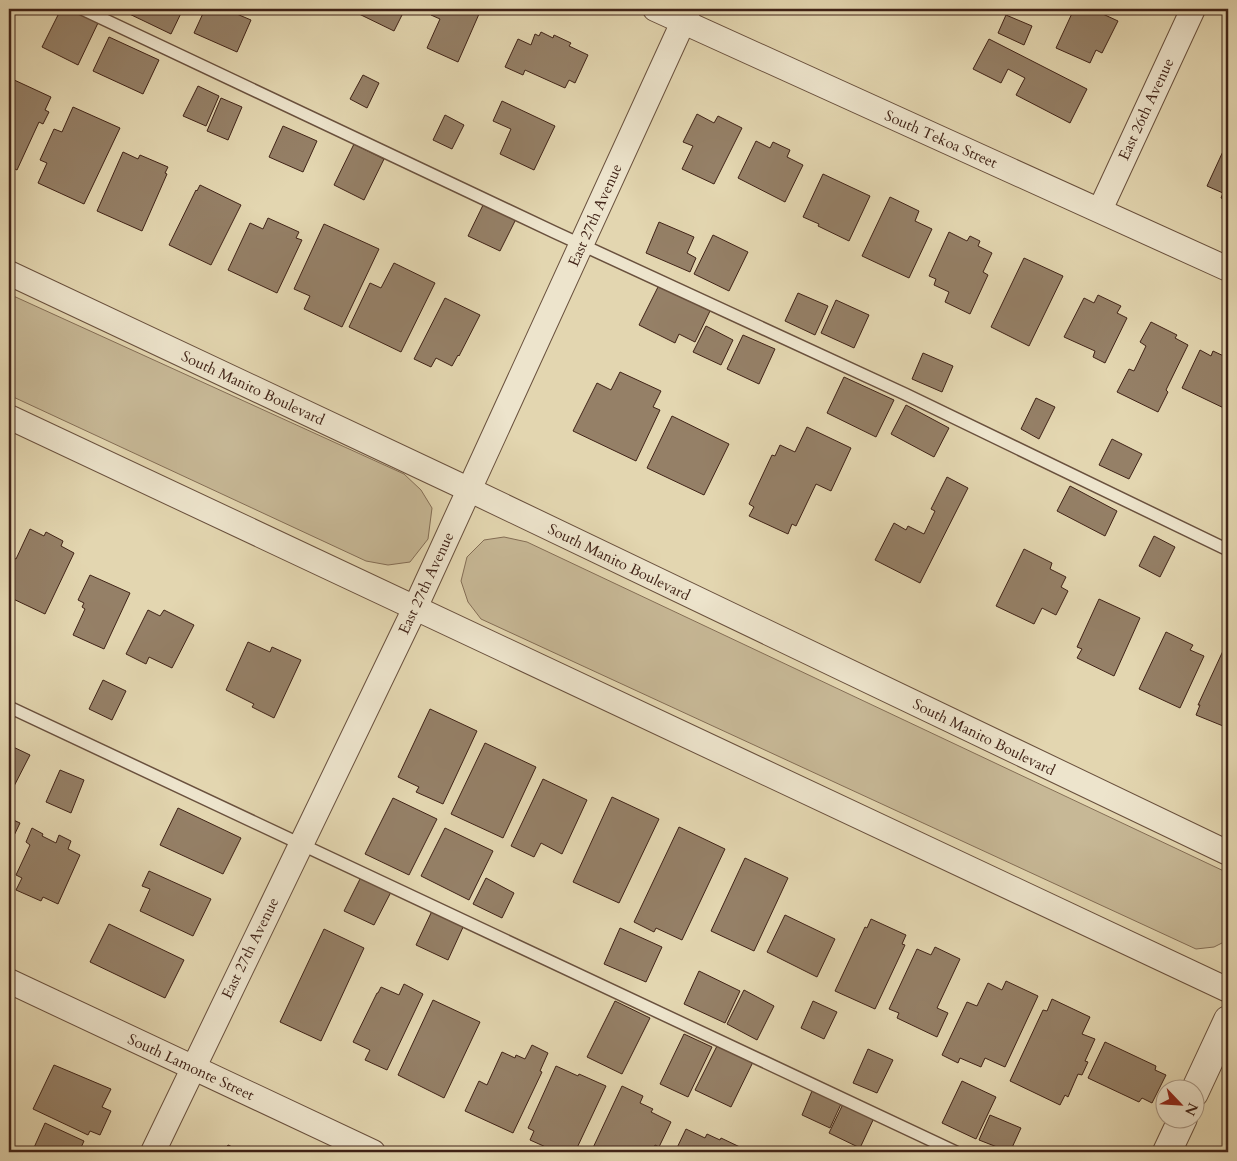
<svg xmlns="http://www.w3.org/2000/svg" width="1237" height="1161" viewBox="0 0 1237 1161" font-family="Cardo,serif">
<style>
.green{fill:#c7b896;stroke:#846e56}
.building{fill:#958067;stroke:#402317}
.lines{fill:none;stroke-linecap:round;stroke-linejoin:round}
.service-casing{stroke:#69503d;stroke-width:14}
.minor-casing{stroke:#69503d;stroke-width:26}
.tertiary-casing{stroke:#69503d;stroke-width:30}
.service{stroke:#ede4cc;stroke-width:11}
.minor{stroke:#ede4cc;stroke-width:24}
.tertiary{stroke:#ede4cc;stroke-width:28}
.labels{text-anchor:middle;stroke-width:5;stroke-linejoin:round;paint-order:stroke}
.street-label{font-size:15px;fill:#402317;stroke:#ede4cc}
</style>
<rect width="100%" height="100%" fill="#e3d6b0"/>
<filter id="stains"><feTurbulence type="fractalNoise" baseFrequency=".004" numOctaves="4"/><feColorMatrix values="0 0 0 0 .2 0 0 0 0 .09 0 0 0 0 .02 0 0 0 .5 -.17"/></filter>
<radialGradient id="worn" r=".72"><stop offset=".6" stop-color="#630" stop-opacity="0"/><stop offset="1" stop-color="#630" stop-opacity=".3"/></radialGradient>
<!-- green -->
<g class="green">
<polygon points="9,294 404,474 421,490 432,508 428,539 410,562 388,565 366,561 9,395"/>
<polygon points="504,537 527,542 1228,873 1228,940 1214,947 1196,949 481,619 468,602 461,581 467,557 484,540"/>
</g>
<!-- building -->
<g class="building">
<polygon points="61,9 70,9 98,23 78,65 42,47"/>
<polygon points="119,9 183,9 171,34"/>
<polygon points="205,9 225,9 251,20 237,52 194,33"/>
<polygon points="359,9 405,9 394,31 357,13"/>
<polygon points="433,9 467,9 479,14 458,62 427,48 440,19 431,15"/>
<polygon points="1074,9 1092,9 1118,21 1102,53 1096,50 1090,63 1056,48"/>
<polygon points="1006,15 1032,26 1024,45 998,33"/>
<polygon points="541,32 553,38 554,35 571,43 569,46 588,55 575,83 569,80 565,88 525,70 523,75 505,67 518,39 531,45 535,34 539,36"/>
<polygon points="109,37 159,60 143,94 93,71"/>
<polygon points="989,39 1087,89 1070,123 1016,95 1025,78 1008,69 1001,83 973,69"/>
<polygon points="363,75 379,83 367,108 350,99"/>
<polygon points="12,79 51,97 45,110 49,112 43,124 39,122 17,170 9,166 9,87"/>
<polygon points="198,86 219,96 206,126 183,116"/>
<polygon points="221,98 242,107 228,140 207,131"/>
<polygon points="502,101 555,126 534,170 500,154 511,129 493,121"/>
<polygon points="73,107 120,128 84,204 38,183 47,163 40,160 54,129 62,132"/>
<polygon points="697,114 714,123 718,116 742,128 714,184 682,169 693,146 683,142"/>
<polygon points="445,115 464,125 452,149 433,140"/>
<polygon points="283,126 317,141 303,172 269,157"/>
<polygon points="756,141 770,148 773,142 790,150 787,157 803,165 785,202 738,178"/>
<polygon points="354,144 384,159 364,200 334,185"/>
<polygon points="1225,147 1228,148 1228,201 1221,198 1223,193 1207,186"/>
<polygon points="123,152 138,159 140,155 168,167 165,173 167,174 142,231 97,211"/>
<polygon points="823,174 870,196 849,241 818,226 819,224 803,217"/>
<polygon points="200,185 241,205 211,265 169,245 196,190 197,191"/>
<polygon points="890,197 919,211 915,221 932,229 909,278 862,256"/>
<polygon points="485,201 517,217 500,251 468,236"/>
<polygon points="268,218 299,232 296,238 302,240 277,293 228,270 250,223 263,229"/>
<polygon points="659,222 694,237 687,253 696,258 690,272 646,253"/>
<polygon points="324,224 379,249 342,327 304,309 310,296 294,289"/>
<polygon points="949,232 967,241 970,236 980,241 978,246 992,253 983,272 988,275 970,314 945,302 949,292 934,285 936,279 929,276"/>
<polygon points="713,235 748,252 729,291 694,274"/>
<polygon points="1024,258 1063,276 1029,346 991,327"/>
<polygon points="394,263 435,283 401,352 349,327 370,283 381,288"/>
<polygon points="659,285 710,311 695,342 679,334 675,343 639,325"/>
<polygon points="798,293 828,306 815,335 785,321"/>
<polygon points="1098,295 1121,306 1117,313 1127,318 1105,363 1093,357 1095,351 1064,337 1084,298 1094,303"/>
<polygon points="445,298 480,315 459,356 458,355 452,366 436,358 431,367 414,359"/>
<polygon points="836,300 869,315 854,348 821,333"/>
<polygon points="1151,322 1177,335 1175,338 1188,345 1166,390 1168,392 1158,412 1117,392 1129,369 1134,371 1146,346 1140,342"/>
<polygon points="706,326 733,340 721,365 693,352"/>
<polygon points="743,335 775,349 759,384 727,369"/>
<polygon points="1200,350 1211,356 1213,351 1228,358 1228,410 1182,388"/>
<polygon points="923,353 953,366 942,392 912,379"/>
<polygon points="620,372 661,391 653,407 660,410 636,461 573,431 597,383 611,390"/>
<polygon points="844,377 894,400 876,437 827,413"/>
<polygon points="1036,398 1055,407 1039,439 1021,429"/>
<polygon points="906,405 949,428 934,457 891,434"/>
<polygon points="672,416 729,444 704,495 647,468"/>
<polygon points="807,427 851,448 831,491 816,484 796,526 792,524 788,534 749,516 754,507 749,504 772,455 775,456 780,445 795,452"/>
<polygon points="1112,439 1142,454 1129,479 1099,465"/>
<polygon points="947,477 968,488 920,583 875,560 894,523 906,530 908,526 924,534 935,511 931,509"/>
<polygon points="1070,486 1117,511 1105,536 1057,511"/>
<polygon points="30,529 44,536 46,532 63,541 61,546 74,553 45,614 9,597 9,568 14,558 16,559"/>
<polygon points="1154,536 1175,547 1160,577 1139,566"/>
<polygon points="1024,549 1052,563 1050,569 1066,577 1061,587 1068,591 1056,615 1042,608 1034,624 996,606"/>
<polygon points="90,575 130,593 104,649 73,635 85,609 82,607 84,603 78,600"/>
<polygon points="1099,599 1140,618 1114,676 1077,658 1082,649 1077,647"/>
<polygon points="148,610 160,616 164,610 194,625 172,668 149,657 146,664 126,654"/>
<polygon points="1166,632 1193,645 1190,650 1204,656 1180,708 1139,689"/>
<polygon points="1228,640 1228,728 1196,715 1200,705 1198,705"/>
<polygon points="248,642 270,652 272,647 301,660 274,718 252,707 254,704 226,690"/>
<polygon points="103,680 126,691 112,720 89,709"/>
<polygon points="430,709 477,731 443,804 416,792 419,787 398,777"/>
<polygon points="485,743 536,767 503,838 451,814"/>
<polygon points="9,745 30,755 12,790 9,789"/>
<polygon points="60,770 84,780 71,813 46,802"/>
<polygon points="543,779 587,800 562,854 541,843 534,857 511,846"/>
<polygon points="612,797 659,819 619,903 573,882"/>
<polygon points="393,798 437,819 409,875 365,854"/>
<polygon points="178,808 241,838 223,874 160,845"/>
<polygon points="9,818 20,823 9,846"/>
<polygon points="679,827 725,849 682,940 656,928 654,932 634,922"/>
<polygon points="32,828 43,834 42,836 56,843 59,835 71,841 68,849 80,855 58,904 43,897 41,901 16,890 22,878 16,875 30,845 26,842"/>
<polygon points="445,828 493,851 469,900 421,876"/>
<polygon points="745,858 788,878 754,951 711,931"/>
<polygon points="149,871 211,899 193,936 140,911 150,889 142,886"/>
<polygon points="361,877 391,892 374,925 344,911"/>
<polygon points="486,878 514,893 502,918 473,904"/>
<polygon points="432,911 464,925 448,960 416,945"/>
<polygon points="785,915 835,939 817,977 767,952"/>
<polygon points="871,919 906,935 902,944 905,945 875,1009 835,991 865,927 867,928"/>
<polygon points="109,924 184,960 165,998 90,962"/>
<polygon points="620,928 662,947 646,982 604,964"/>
<polygon points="324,929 364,948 321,1041 280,1022"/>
<polygon points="935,947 960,959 937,1008 948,1013 937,1037 897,1018 899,1013 889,1009 917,949 931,955"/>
<polygon points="699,971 740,991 725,1023 684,1004"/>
<polygon points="1006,981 1038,996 1005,1067 985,1058 981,1067 960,1058 958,1063 942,1055 967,1002 977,1006 988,983 1002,990"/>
<polygon points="404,984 423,994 387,1070 365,1060 370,1050 353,1042 377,993 378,993 381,987 399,995"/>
<polygon points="744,990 774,1006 757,1040 727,1024"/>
<polygon points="1052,999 1090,1017 1082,1034 1095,1039 1085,1061 1088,1062 1082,1075 1078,1074 1068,1097 1065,1095 1060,1105 1010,1081 1043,1010 1047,1011"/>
<polygon points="433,1000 480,1022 444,1098 398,1075"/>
<polygon points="615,1001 650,1018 622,1074 587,1057"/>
<polygon points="813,1001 837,1012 824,1039 801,1028"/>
<polygon points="684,1034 712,1047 688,1097 660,1084"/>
<polygon points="1105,1042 1156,1066 1155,1070 1166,1075 1152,1103 1142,1098 1139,1102 1088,1078"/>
<polygon points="718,1044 753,1062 731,1107 695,1090"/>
<polygon points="532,1045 548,1053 540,1071 542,1072 513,1133 465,1111 479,1081 487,1085 502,1052 515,1058 516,1055 525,1059"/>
<polygon points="868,1049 893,1060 877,1093 853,1083"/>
<polygon points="54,1065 111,1089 102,1107 111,1111 100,1135 90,1131 88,1135 33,1109"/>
<polygon points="556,1066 578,1076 579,1074 606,1086 576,1150 571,1148 569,1152 557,1152 530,1140 534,1131 528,1128"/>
<polygon points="962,1081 996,1097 976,1139 942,1123"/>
<polygon points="622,1086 643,1096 640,1103 653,1109 651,1112 671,1122 659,1147 655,1145 652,1152 591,1152"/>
<polygon points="812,1091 841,1104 830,1128 802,1115"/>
<polygon points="843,1104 874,1118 860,1148 829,1133"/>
<polygon points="990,1115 1021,1128 1010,1152 979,1140"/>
<polygon points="45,1123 84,1141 79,1152 32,1152"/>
<polygon points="686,1129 705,1138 707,1134 720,1140 721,1138 742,1148 740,1152 675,1152"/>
<polygon points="228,1145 243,1152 224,1152"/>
</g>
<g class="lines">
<defs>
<g id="service">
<polyline points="82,9 554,232 905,394 1228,550"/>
<polyline points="9,707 956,1152"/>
</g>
<g id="minor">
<polyline points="655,9 1228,269"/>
<polyline points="1100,210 1193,9"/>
<polyline points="9,273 470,490 1228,853"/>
<polyline points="9,417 1228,990"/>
<polyline points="9,981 373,1152"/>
<polyline points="153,1152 415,608 689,9"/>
</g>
<g id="tertiary">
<polyline points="1194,1093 1228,1020"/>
<polyline points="1167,1152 1183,1118"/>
</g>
</defs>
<!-- service casing -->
<use href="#service" class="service-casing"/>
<!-- minor casing -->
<use href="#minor" class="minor-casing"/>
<!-- tertiary casing -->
<use href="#tertiary" class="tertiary-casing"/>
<!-- service -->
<use href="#service" class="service"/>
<!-- minor -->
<use href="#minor" class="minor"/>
<!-- tertiary -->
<use href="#tertiary" class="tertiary"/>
</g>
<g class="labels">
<!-- street labels -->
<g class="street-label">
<text transform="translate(1146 109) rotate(-65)" y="5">East 26th Avenue</text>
<text transform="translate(941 139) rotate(24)" y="5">South Tekoa Street</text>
<text transform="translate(595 215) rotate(-66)" y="5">East 27th Avenue</text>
<text transform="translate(253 388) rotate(25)" y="5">South Manito Boulevard</text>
<text transform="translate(619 562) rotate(26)" y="5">South Manito Boulevard</text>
<text transform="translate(426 583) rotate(-65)" y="5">East 27th Avenue</text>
<text transform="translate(984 737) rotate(26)" y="5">South Manito Boulevard</text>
<text transform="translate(250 948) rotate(-64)" y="5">East 27th Avenue</text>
<text transform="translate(191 1067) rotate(25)" y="5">South Lamonte Street</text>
</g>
</g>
<!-- margin -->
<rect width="1237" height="1161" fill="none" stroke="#e3d6b0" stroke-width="30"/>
<rect x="10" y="10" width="1217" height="1141" fill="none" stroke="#402317" stroke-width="2.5"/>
<rect x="15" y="15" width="1207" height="1131" fill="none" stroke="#402317"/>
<!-- north arrow -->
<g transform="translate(1180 1104) rotate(115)"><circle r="24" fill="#ede4cc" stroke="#a89784"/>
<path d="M0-4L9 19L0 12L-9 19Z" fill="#8f2418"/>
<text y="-8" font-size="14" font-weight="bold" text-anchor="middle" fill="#402317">N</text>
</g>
<rect width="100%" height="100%" filter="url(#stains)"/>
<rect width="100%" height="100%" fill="url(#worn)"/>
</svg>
